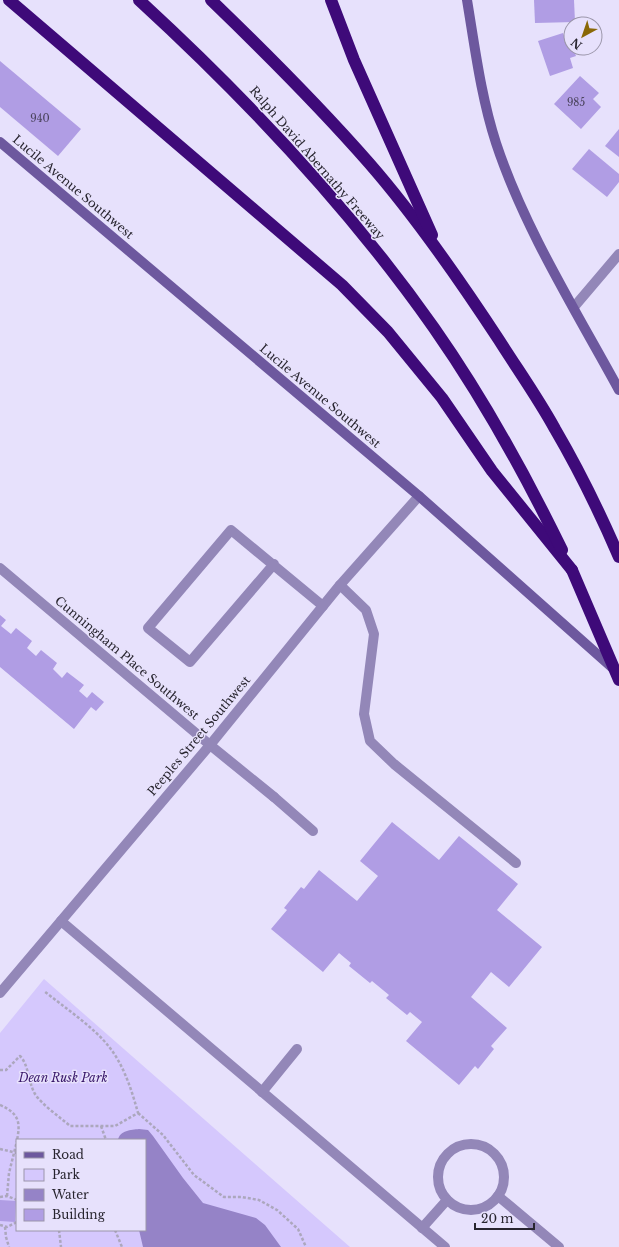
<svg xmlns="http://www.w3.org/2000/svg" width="619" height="1247" viewBox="0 0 619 1247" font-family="'Libre Baskerville',serif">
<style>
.green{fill:#d5c8fd;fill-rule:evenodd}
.water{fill:#9583c7}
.building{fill:#b09de4}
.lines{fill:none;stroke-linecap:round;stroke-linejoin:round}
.path{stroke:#aca7bd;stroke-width:2.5;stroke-dasharray:3 2;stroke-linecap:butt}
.lane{stroke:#9387b8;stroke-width:10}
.street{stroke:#9387b8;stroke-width:10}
.secondary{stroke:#6d589e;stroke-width:10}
.highway{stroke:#3e0a79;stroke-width:12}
.highway-bridge{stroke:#3e0a79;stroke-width:12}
.labels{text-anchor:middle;stroke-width:3;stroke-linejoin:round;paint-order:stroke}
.number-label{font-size:10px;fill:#4a435c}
.street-label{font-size:12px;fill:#28252f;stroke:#e7e1fc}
.park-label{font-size:12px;font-style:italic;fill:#3a196b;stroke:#e7e1fc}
</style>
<rect width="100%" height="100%" fill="#e7e1fc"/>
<!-- green -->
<path class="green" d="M44 979 350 1247H0V1033ZM17 1140H145V1230H17Z"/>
<!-- water -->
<path class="water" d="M139 1129 148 1130 153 1136 183 1178 203 1203 256 1218 265 1225 281 1247H143L139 1230H145V1140H118C120 1130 131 1130 139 1129Z"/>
<!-- building -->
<g class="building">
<polygon points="534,0 574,0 575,22 535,23"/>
<polygon points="563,33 566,41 570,40 571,48 573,48 576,56 570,58 573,68 550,76 538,41"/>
<polygon points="0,61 81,129 58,156 0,107"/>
<polygon points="580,76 599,93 593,99 601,107 581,129 554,104"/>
<polygon points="619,129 619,157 605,146"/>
<polygon points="589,149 619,174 619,182 607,197 572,169"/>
<polygon points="0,615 6,620 1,626 11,634 16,628 32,641 27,648 36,656 41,650 57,663 53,669 62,678 67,672 84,685 79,691 87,698 92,692 104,702 96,711 91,707 74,729 0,667"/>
<polygon points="392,822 439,860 459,836 518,884 497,910 542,947 509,987 491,972 471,997 507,1028 491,1046 494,1049 478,1069 475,1066 459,1085 406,1041 422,1022 410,1012 407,1015 386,998 389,995 372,981 370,983 349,966 351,963 339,953 323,972 271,929 287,910 284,908 301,887 304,889 319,870 357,901 378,876 360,861"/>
<polygon points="0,1200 16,1201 15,1222 0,1221"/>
</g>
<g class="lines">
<!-- path -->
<g class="path">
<path d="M0 1070H6L20 1056C29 1065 28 1082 35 1094 41 1104 61 1118 70 1126H115L138 1113C132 1091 124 1066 110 1048 95 1028 64 1007 44 991"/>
<path d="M0 1105C18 1113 21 1121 17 1140"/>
<polyline points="138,1113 163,1135 194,1175 224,1197 242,1197 259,1200 277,1210 298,1229 306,1247"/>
<polyline points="101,1126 106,1140"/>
<polyline points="0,1149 17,1153"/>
<polyline points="7,1196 9,1173 17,1141"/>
<polyline points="0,1197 7,1196 17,1200"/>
<polyline points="0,1225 7,1227 17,1222"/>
<polyline points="5,1227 6,1237 9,1247"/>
<polyline points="59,1230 61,1247"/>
<polyline points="115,1230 122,1247"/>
</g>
<!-- lane -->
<g class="lane">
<polyline points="274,564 190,662 148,628 231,530 323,606"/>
<polyline points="340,585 366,610 374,634 364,714 370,741 394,764 516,863"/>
<polyline points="274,797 313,831"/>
<polyline points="61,921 445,1247"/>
<polyline points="262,1092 297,1049"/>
<circle cx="471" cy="1177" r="33"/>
<polyline points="498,1196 559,1247"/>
<polyline points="422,1228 447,1200"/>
</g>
<!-- street -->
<g class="street">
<polyline points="574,307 619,254"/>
<polyline points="0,568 210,745 274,797"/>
<polyline points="0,993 210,745 340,585 419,496"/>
</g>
<!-- secondary -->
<g class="secondary">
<path d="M467 0C475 48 481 97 496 143 524 228 576 311 619 390"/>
<polyline points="0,142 419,496 615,670"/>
</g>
<!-- highway -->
<g class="highway">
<polyline points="9,0 342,285 388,332 442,398 492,471 572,570"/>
<path d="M139 0C248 100 349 207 434 328 483 398 525 474 562 550"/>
<path d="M211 0C266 53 319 106 369 163 417 218 459 279 499 340 518 370 538 398 555 429 579 470 600 513 619 557"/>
<polyline points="331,0 354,60 432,235"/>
</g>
<!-- highway-bridge -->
<polyline class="highway-bridge" points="572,570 619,680"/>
</g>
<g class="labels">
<!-- number labels -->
<g class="number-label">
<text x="576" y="106">985</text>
<text x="40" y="122">940</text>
</g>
<!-- street labels -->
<g class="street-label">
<text transform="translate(317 163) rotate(49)" y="4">Ralph David Abernathy Freeway</text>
<text transform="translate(73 187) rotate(40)" y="4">Lucile Avenue Southwest</text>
<text transform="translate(320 396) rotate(40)" y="4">Lucile Avenue Southwest</text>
<text transform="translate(127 658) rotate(40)" y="4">Cunningham Place Southwest</text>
<text transform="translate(199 736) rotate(-50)" y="4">Peeples Street Southwest</text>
</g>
<!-- park labels -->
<g class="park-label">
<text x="63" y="1082">Dean Rusk Park</text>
</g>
</g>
<!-- legend -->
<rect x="16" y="1139" width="130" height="92" fill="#e7e1fc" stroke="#9b96aa"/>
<rect x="24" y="1152" width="20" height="6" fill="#6d589e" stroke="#9b96aa"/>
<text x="52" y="1159" font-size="12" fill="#28252f">Road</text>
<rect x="24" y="1169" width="20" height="12" fill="#d5c8fd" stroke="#9b96aa"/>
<text x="52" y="1179" font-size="12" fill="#28252f">Park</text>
<rect x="24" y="1189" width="20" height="12" fill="#9583c7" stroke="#9b96aa"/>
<text x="52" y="1199" font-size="12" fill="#28252f">Water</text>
<rect x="24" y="1209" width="20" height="12" fill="#b09de4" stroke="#9b96aa"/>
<text x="52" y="1219" font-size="12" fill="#28252f">Building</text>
<!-- north arrow -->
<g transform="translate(583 36) rotate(220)"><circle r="19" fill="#e7e1fc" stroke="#9b96aa"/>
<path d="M0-3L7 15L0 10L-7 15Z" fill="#8a6807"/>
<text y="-6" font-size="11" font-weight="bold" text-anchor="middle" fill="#28252f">N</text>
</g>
<!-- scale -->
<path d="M475 1223v6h59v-6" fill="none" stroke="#28252f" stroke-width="2"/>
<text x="481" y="1223" font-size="12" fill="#28252f" stroke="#e7e1fc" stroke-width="3" paint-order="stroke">20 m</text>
</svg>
